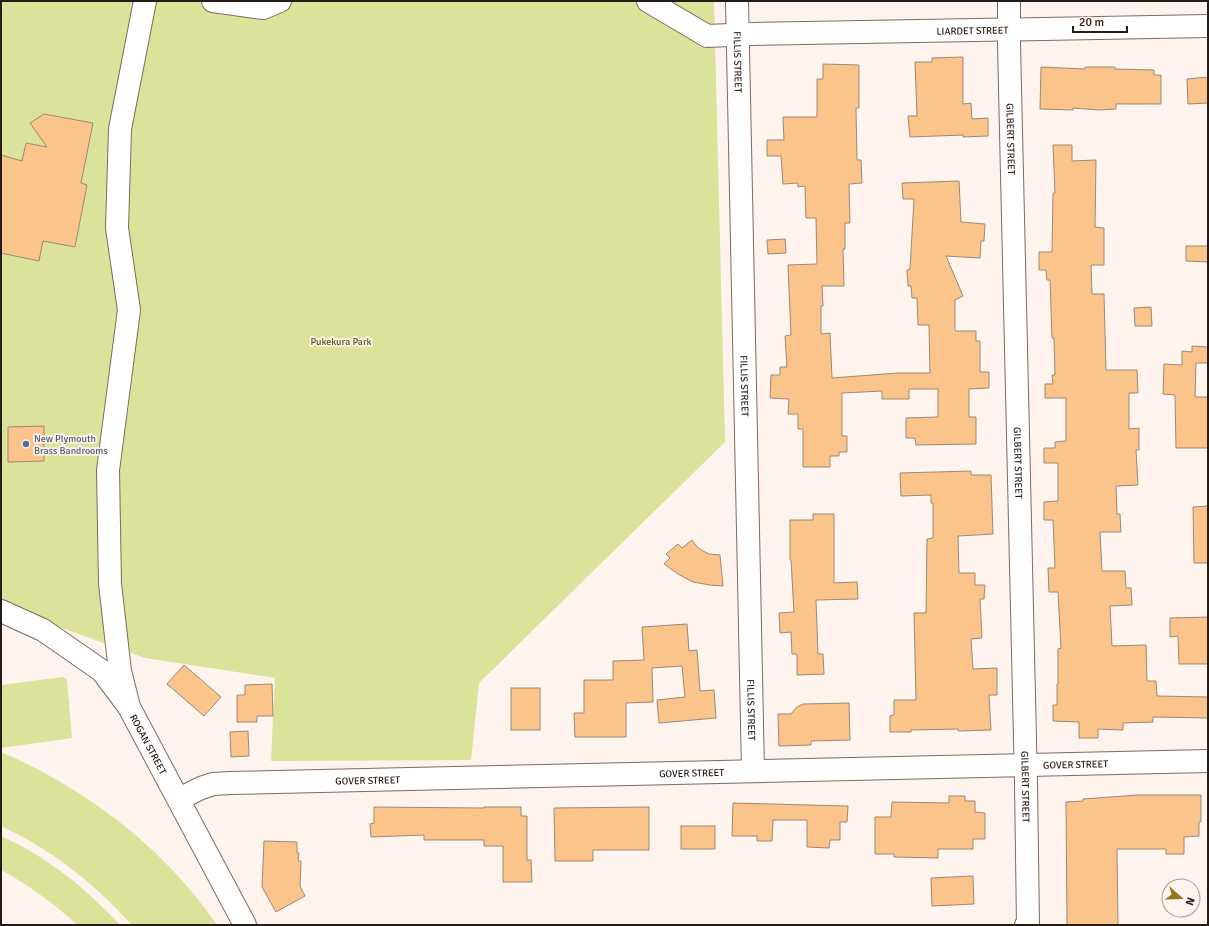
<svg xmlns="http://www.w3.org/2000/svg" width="1209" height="926" viewBox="0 0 1209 926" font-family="Signika,sans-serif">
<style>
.green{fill:#dbe299}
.building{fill:#fac48b;stroke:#9c8975}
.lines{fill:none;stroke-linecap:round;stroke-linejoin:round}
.minor-casing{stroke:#816a5b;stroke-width:24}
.minor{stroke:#fff;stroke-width:22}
.service-dot{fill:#5c6f8a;stroke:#fef3ed;stroke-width:1.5}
.labels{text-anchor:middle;stroke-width:3.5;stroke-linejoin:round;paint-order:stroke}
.street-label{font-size:10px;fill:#261c16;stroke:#fef3ed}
.park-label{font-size:10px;fill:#52560f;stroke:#fef3ed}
.service-label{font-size:10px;fill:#4e5e75;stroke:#fef3ed;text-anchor:start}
</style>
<rect width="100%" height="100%" fill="#fef3ed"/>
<!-- green -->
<g class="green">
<polygon points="1,1 714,1 725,442 479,683 471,760 271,761 275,678 145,658 1,606"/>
<polygon points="63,677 67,680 72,738 1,748 1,685"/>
<path d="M1 752C87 789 164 848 217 925H132C95 884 51 849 1 826Z"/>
<path d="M1 836C46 856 87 889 120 925H78C54 904 29 885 1 870Z"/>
</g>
<!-- building -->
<g class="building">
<polygon points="963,57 963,104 971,103 972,119 988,118 988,136 963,137 963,135 910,137 908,116 917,116 915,62 932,62 932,58"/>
<polygon points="823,64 859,65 859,108 856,108 857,160 861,160 862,183 849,184 850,223 845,223 845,249 843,249 844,286 822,286 823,306 821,306 821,334 830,333 832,378 898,373 930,373 929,325 918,325 917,298 912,298 911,286 908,286 907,270 910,269 914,199 903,199 902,183 959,181 961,222 985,224 984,241 981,241 980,258 946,256 963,296 955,300 955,331 976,331 976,341 980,341 980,372 989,372 989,388 969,389 969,417 976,417 976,444 916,445 915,438 906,438 906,418 938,417 938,389 909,389 909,399 882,399 882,391 842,393 842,436 847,436 847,452 839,452 839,456 830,456 830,467 803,467 803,429 798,429 798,414 788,414 789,399 770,398 771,375 780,375 780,367 787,367 785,336 791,335 788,265 817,264 816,218 806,218 805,186 798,187 798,183 783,184 781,156 767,156 767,140 784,140 783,117 817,117 817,79 823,79"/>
<polygon points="1041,67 1085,69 1085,67 1115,67 1115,69 1154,70 1154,75 1161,75 1161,104 1116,104 1116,109 1099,110 1073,108 1073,110 1040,109"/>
<polygon points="1208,77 1208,103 1188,104 1187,79"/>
<polygon points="44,114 93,123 81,183 87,185 75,247 43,241 39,261 1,253 1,155 22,161 26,143 47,147 30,123"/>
<polygon points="1053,145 1072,145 1072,161 1096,160 1095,227 1104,228 1104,265 1091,265 1092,294 1104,294 1106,370 1137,370 1138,393 1129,393 1129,429 1139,428 1139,450 1136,450 1138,485 1116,486 1117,514 1120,514 1121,532 1100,532 1102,571 1125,571 1126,588 1131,588 1132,605 1110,606 1112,646 1146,645 1147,681 1156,681 1157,696 1208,697 1208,718 1153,717 1153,722 1123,723 1123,730 1098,729 1098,738 1079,738 1079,722 1053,721 1053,705 1057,705 1057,684 1058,684 1058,649 1061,648 1058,592 1049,592 1048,568 1055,568 1053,520 1044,520 1044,502 1058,501 1058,463 1044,463 1044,448 1055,448 1055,442 1066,441 1066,398 1045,398 1045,384 1053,384 1052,375 1055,375 1054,338 1052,338 1050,280 1047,280 1046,270 1039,270 1039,252 1052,252 1053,193 1055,193"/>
<polygon points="785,239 786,253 768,254 767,240"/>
<polygon points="1186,246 1208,246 1208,262 1186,261"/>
<polygon points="1151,307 1152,326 1135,326 1134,308"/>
<polygon points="1192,346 1208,347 1208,363 1196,363 1195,397 1208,397 1208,448 1176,448 1175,395 1163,394 1164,364 1182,365 1182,351 1192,352"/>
<polygon points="44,426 44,461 8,462 8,427"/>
<polygon points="971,471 971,475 991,475 993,534 958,536 959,573 975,573 975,585 985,585 984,599 980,599 982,638 971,639 973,669 997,668 997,695 989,695 991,730 958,731 958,729 911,730 911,732 890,732 890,716 894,715 894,700 916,700 914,613 926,613 927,539 933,538 933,503 931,503 931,495 901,496 900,473"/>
<polygon points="1208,506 1208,563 1194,563 1193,507"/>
<polygon points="813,514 834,514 834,583 857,582 858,599 816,600 818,654 823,654 824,674 797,675 797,654 792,654 791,632 780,633 779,613 794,612 791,560 790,560 790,520 813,520"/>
<polygon points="692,540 697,547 703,551 709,554 720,555 723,586 710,585 693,582 678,574 664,564 670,558 666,554 678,544 682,548"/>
<polygon points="1208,617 1208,664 1179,664 1178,636 1170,637 1170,618"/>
<polygon points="687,624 689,651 697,650 700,691 714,690 716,718 659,723 657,700 685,697 682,666 652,668 653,702 626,703 626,737 575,737 574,713 584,713 584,680 613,680 613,661 644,660 642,627"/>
<polygon points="184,665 221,697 204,716 167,684"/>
<polygon points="272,684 273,716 257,716 257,722 237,722 237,695 245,695 245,685"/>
<rect x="511" y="688" width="29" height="42"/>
<polygon points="849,703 850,740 811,741 811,745 779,746 778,714 791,714 797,707 803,704"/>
<polygon points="248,731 249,756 231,757 230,732"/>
<polygon points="1138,795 1201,795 1201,822 1199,822 1199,836 1184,837 1184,854 1166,854 1166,849 1117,849 1118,925 1067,925 1066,802 1083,801 1083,799"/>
<polygon points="949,796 965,796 965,801 975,801 975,812 985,813 985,839 973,839 973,849 938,849 938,858 894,857 894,854 875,854 875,817 891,817 892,802 949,803"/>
<polygon points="733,803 848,806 847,822 840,822 840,840 830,840 829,848 807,847 807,820 773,820 772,841 757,841 757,836 732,836"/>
<polygon points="374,807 484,808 484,807 521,807 521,816 527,816 527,860 531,860 532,882 503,882 503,846 484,846 484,840 424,840 424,835 371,837 370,824 374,823"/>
<polygon points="649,807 649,850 593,850 593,861 555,861 554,808"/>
<rect x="681" y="826" width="34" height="23"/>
<polygon points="264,841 297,842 297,853 299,853 298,861 301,861 300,886 305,896 276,912 262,887"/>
<polygon points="973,876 974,904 932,906 931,878"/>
</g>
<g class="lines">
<defs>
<g id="minor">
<polyline points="213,1 263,8 280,1"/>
<path id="s1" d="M648 1 707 36 754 34 1208 26"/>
<path id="s2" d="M737 1 753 771"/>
<path id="s3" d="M1009 1V44L1026 783 1028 925H1026"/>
<path id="s4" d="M1 611 43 630 102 671 129 707 245 925"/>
<polyline points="129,707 120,671 110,584 108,470 129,310 117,228 120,129 145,1"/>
<path id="s5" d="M179 799 201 788 213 784 230 783 1208 761"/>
</g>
</defs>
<!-- minor casing -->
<use href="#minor" class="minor-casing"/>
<!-- minor -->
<use href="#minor" class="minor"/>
</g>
<!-- markers -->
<circle class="service-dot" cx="26" cy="444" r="4"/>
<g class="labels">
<!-- street labels -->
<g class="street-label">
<text dy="4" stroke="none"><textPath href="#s1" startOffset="334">LIARDET STREET</textPath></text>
<text dy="4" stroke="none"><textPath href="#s2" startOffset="61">FILLIS STREET</textPath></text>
<text dy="4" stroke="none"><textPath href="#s3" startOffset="138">GILBERT STREET</textPath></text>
<text dy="4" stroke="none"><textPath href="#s2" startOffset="385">FILLIS STREET</textPath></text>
<text dy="4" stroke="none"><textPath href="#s3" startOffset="462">GILBERT STREET</textPath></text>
<text dy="4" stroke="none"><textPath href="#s2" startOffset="709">FILLIS STREET</textPath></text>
<text dy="4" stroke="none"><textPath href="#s4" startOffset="205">ROGAN STREET</textPath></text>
<text dy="4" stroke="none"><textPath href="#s5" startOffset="900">GOVER STREET</textPath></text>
<text dy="4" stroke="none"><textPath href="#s5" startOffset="516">GOVER STREET</textPath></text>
<text dy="4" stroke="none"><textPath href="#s5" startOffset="192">GOVER STREET</textPath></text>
<text dy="4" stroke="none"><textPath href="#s3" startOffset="786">GILBERT STREET</textPath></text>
</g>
<!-- park labels -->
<g class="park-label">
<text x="341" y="345">Pukekura Park</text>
</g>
<!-- service labels -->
<g class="service-label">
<text x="34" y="442">New Plymouth<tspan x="34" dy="12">Brass Bandrooms</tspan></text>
</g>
</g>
<!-- border -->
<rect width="1209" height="926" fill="none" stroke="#261c16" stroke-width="4"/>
<!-- north arrow -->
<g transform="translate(1181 898) rotate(110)"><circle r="19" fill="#fef3ed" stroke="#a89d97"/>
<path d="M0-3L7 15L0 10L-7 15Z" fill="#95771f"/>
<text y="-6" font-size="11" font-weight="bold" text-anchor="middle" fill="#261c16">N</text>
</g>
<!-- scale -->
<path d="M1073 26v6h54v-6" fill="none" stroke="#261c16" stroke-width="2"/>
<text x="1079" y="26" font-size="12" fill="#261c16" stroke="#fef3ed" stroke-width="3" paint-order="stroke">20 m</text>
</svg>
